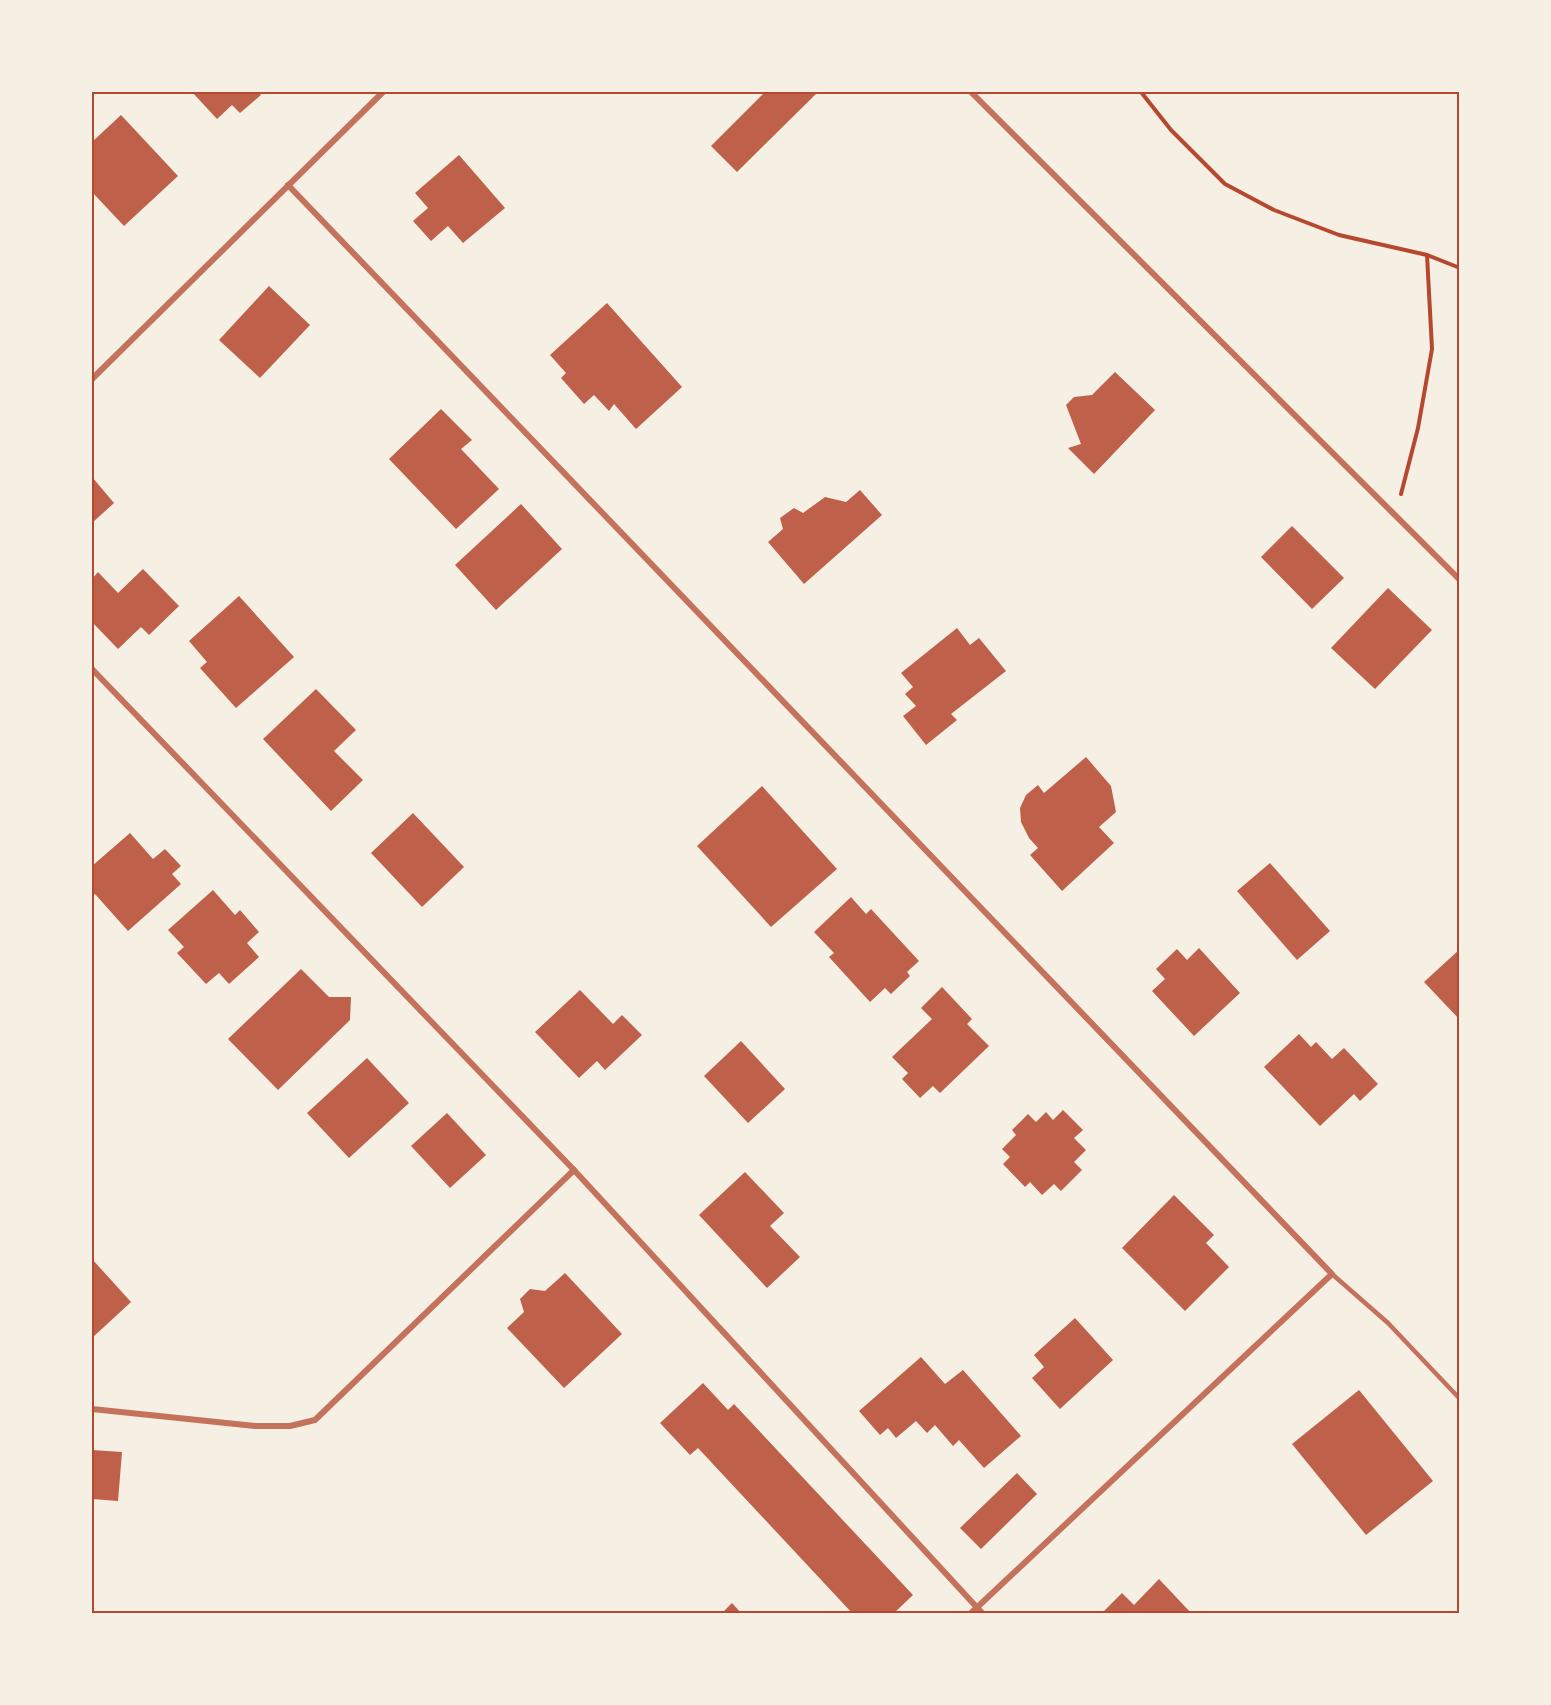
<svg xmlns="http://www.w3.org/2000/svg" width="1551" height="1705" viewBox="0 0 1551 1705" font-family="'Work Sans',sans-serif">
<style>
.building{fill:#bf614a}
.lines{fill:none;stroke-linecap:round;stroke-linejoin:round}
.path{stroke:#b5482f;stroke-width:4}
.service{stroke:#c5725c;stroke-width:4.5}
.minor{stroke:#c5725c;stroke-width:6}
.neatline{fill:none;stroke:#b5482f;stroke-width:2}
</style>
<rect width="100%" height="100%" fill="#f6efe4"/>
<!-- building -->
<g class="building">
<polygon points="192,92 258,92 261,95 240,113 232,105 217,119"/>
<polygon points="765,92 818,92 737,172 711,146"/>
<polygon points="121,115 178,176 124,226 92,192 92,142"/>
<polygon points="459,155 505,208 463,243 448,226 431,241 413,221 428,208 415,193"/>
<polygon points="269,286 310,325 260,378 219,340"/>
<polygon points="607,303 682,387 636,429 614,404 609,411 594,395 584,404 561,378 566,373 550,355"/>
<polygon points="1115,372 1155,410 1094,474 1068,448 1081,444 1066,405 1074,397 1092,395"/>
<polygon points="441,409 472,440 461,449 499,489 456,529 389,459"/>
<polygon points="92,477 114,503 92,523"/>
<polygon points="860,490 882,515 804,584 768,542 783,529 780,518 794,508 803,513 825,497 846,502"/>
<polygon points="521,504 562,549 496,610 455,565"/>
<polygon points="1292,526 1344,578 1312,609 1261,557"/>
<polygon points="143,569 179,606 149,635 141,627 118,649 92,622 92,579 98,572 118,593"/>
<polygon points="1388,588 1432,630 1375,689 1331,648"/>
<polygon points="239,596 294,657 236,708 200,668 207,662 189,641"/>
<polygon points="957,628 970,645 979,638 1006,671 951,714 957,720 926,745 903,716 916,706 905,694 913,687 901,673"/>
<polygon points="316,689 356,730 334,751 363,780 331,811 263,739"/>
<polygon points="1086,757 1111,786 1116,812 1099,827 1114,843 1062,891 1030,855 1038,848 1029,838 1021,822 1020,808 1026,795 1038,785 1044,793"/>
<polygon points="762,786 837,869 771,927 697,846"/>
<polygon points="413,813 464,867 422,907 371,853"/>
<polygon points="130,833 153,859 165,849 181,866 172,874 181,884 128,931 95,894 92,897 92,866"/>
<polygon points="1270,863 1330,931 1297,960 1237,891"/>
<polygon points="213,890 235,915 240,910 259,932 247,943 259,957 229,984 219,973 206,984 177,953 184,947 168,930"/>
<polygon points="851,897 866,914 871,909 919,961 907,972 910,976 891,994 885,988 870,1002 829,957 834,953 814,932"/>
<polygon points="1199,948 1240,993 1194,1036 1152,991 1165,979 1156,969 1177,949 1187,960"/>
<polygon points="1460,949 1460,1020 1424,982"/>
<polygon points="301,969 329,997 351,997 350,1020 278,1090 228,1039"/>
<polygon points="942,987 972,1019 967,1024 989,1046 940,1093 933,1086 920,1098 902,1079 908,1073 892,1057 932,1019 921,1008"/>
<polygon points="580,990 613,1024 622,1015 642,1035 605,1070 597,1061 579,1078 535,1032"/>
<polygon points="1299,1034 1311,1047 1316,1042 1332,1059 1344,1048 1378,1084 1360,1101 1354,1094 1320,1126 1264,1067"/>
<polygon points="741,1041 785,1089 748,1123 704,1076"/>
<polygon points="367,1058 409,1103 349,1158 307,1113"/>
<polygon points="1063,1110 1083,1130 1074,1138 1086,1150 1074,1162 1082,1170 1061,1191 1054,1184 1042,1195 1030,1182 1025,1187 1003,1164 1010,1157 1002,1149 1016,1135 1012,1130 1028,1114 1036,1122 1046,1112 1053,1120"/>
<polygon points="447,1113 486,1155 450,1188 411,1146"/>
<polygon points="745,1172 784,1213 770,1226 800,1257 767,1288 699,1215"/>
<polygon points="1174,1195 1214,1235 1206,1243 1229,1267 1185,1311 1122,1248"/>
<polygon points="92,1259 131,1302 92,1338"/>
<polygon points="565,1273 622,1334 564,1388 507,1328 524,1312 520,1299 530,1289 545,1291"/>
<polygon points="1075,1318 1113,1360 1060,1409 1032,1378 1044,1367 1034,1355"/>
<polygon points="921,1357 945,1384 963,1370 1021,1436 984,1468 959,1440 953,1446 935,1425 927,1433 916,1421 896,1438 888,1428 880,1435 859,1411"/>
<polygon points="703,1383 728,1410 734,1404 913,1595 893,1614 853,1614 698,1448 690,1455 660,1423"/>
<polygon points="1359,1390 1433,1481 1366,1535 1292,1444"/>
<polygon points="92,1450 122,1452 118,1501 92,1499"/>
<polygon points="1017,1473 1037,1494 981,1549 960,1528"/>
<polygon points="1159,1579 1192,1614 1101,1614 1122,1593 1134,1605"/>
<polygon points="732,1603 742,1614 721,1614"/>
</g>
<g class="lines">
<!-- path -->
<g class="path">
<polyline points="1141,92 1171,130 1225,184 1274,210 1339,235 1427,255 1460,268"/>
<polyline points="1401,494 1418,428 1432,349 1427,255"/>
</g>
<!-- service -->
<polyline class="service" points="1332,1274 1388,1323 1460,1399"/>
<!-- minor -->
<g class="minor">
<polyline points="971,92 1460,580"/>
<polyline points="288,185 1332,1274 970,1614"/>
<polyline points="92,379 383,92"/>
<polyline points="92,669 574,1170 983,1614"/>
<polyline points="92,1409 255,1426 290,1426 315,1420 574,1170"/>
</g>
</g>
<!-- border -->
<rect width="1551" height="1705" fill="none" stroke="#f6efe4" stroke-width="186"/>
<rect x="93" y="93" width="1365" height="1519" class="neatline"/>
</svg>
